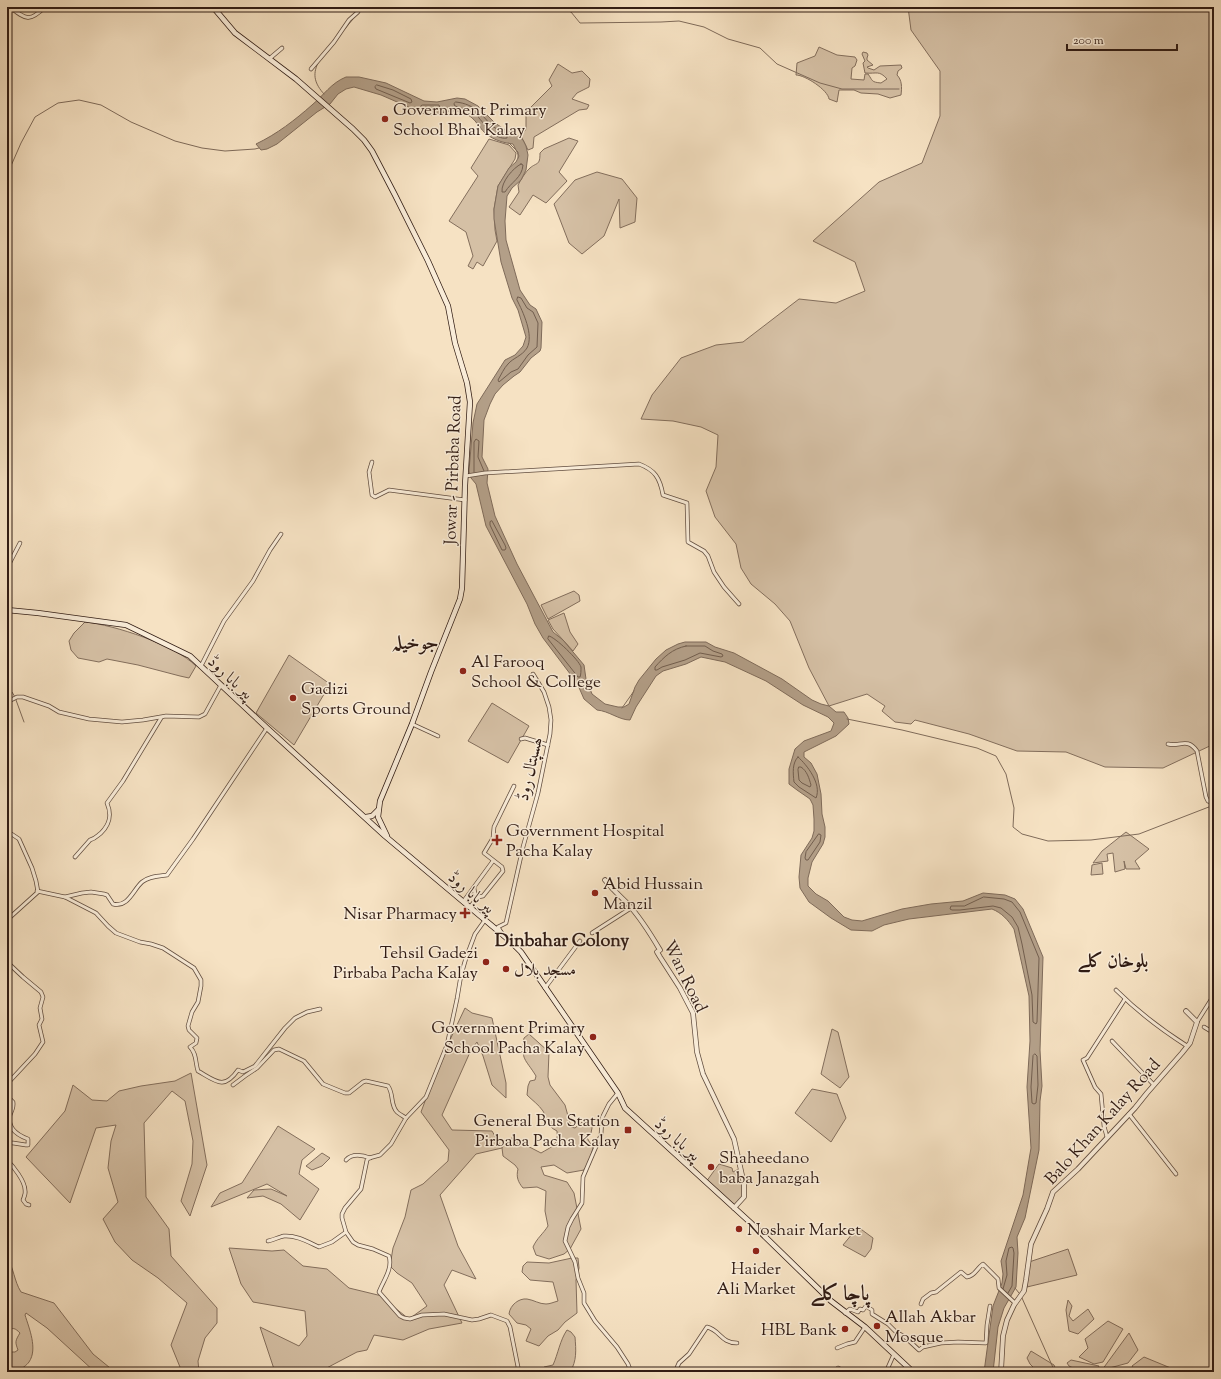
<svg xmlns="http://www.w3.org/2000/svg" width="1221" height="1379" viewBox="0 0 1221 1379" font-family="'Sorts Mill Goudy',Amiri,serif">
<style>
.green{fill:#d5c0a5;stroke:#836e5c}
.water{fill:#b39f88;stroke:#7f6b5a}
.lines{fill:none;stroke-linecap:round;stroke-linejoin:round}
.shore{stroke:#725e4e;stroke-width:1}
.stream{stroke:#7f6b5a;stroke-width:1}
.minor-casing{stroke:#624e40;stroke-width:4.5}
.tertiary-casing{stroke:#624e40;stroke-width:5.5}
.secondary-casing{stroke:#311c14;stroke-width:6}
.minor{stroke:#f9ecd8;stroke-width:3}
.tertiary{stroke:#f9ecd8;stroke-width:4}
.secondary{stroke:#f9ecd8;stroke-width:4.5}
.poi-dot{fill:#8f2418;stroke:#f9ecd8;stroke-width:1.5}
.labels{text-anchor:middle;stroke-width:3;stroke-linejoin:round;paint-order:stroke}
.poi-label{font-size:17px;fill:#311c14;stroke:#f9ecd8;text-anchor:start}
.street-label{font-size:17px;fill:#311c14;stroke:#f9ecd8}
.neighbourhood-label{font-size:18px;font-weight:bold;fill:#311c14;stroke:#f9ecd8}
.quarter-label{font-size:19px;font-weight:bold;fill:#311c14;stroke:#f9ecd8}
.district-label{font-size:21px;font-weight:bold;fill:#311c14;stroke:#f9ecd8}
</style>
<rect width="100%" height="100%" fill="#f6e2c3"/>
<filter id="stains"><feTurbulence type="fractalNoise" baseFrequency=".005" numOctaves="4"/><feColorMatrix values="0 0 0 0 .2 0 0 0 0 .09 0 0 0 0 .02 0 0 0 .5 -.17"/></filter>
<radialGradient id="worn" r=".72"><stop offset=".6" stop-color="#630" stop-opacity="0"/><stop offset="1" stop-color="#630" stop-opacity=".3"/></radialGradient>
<!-- green -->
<g class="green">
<polygon points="908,7 1214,7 1214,744 1163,768 1105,767 1066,752 1017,751 969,734 915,720 911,724 895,722 882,711 885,706 867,694 829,706 809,668 790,621 775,604 751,584 741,568 736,544 715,517 706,491 716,467 718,435 701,427 673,421 641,419 652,395 681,358 716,345 743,342 799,299 836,303 865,291 855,262 813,241 879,182 922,163 940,116 940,71 911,30"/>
<path d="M819 47 837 55 855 57 857 60 855 66 852 68 851 79 864 80 865 74H868C873 81 871 82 881 83L887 79C879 70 877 74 865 73L863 63 865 61 862 54 863 52 867 53 868 55 867 58V60L873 65 867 67 868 68 874 70 880 66 901 65 902 68 898 71 897 75C902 80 902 87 901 95L890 98 878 94 861 93 854 90H839L837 102 829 99C828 90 805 75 796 75L797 63 815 56Z"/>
<polygon points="558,64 572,73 582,71 590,79 589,87 577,93 572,99 589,105 587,109 579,110 534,137 533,148 528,150 521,136 526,129 526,112 552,86 549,80"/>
<path d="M569 138 578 141 559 172 567 181 546 203 533 195 520 215 509 207 519 192 518 185C521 180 525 172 530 168 537 162 540 166 540 153L544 149Z"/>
<polygon points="489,139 509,145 516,153 515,159 498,186 494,209 495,230 497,241 483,266 477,262 473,269 468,266 473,256 466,232 449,221 478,176 471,168"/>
<polygon points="597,172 622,179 637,198 635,222 620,228 619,199 604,236 582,254 569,243 554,204 575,180"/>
<polygon points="574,591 579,595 580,601 548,619 541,605"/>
<polygon points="564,613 570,632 578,644 573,651 553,629 548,620"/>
<path d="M85 622C115 625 175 645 196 666L189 678 180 676 138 665 107 659 99 662 78 658 71 650 69 641 74 633Z"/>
<polygon points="289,655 330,684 294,745 256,713"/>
<polygon points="492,703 529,726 508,763 468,741"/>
<polygon points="1126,832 1149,849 1135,861 1140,869 1126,869 1124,861 1125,869 1115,872 1113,853 1107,854 1108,861 1093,863 1102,851"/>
<polygon points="1102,863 1103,874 1091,875 1092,865"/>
<path d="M465 1008 472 1013 492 1018 506 1083V1098L492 1085 483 1056 477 1042 471 1050 442 1115 452 1130 492 1131 502 1148 506 1141 512 1138 541 1153C551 1147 559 1145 557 1131 545 1125 548 1120 543 1111 539 1105 532 1100 527 1095L528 1086 530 1081 535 1080 536 1076C525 1058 521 1061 524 1038L529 1034 549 1052 548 1077 550 1085 565 1105 571 1127 575 1128 582 1122 593 1123 591 1133 586 1136 593 1148 589 1162 584 1170 567 1173 554 1165 541 1167 544 1175 567 1182 574 1193 581 1229 570 1249 564 1254 549 1259 536 1255 533 1247C537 1238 543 1234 548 1226L545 1211 546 1191 537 1187 523 1188C518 1182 516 1177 518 1169L515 1165 503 1156 502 1148 476 1154 440 1195 458 1246 476 1279 452 1270 444 1285 462 1323 429 1329 403 1340 374 1335 367 1350 357 1352 319 1372H275L260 1327 299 1346 307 1336 305 1311 253 1302 241 1284 229 1248 272 1251 284 1250 303 1266 327 1269 349 1288 382 1296 390 1304 409 1319 427 1306 412 1283 397 1273 390 1266 393 1248 405 1217 411 1190 423 1184 448 1161 449 1150 421 1112 440 1061Z"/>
<polygon points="832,1029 838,1032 849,1077 840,1088 821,1074"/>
<polygon points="191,1073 207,1165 190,1216 181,1201 192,1164 193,1141 185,1101 172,1091 144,1123 146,1197 169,1229 171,1256 217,1308 217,1323 205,1338 198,1361 199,1372 182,1372 171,1345 187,1303 158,1278 132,1260 115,1242 103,1219 118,1202 108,1168 111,1141 116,1125 96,1128 70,1203 26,1157 65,1111 73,1085 92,1100 107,1101 119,1091 141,1086 175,1081"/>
<polygon points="812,1089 837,1094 846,1118 831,1142 795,1113"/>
<polygon points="278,1126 315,1149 302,1160 299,1174 319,1189 300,1220 281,1204 263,1196 247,1198 254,1190 271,1189 287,1196 267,1184 211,1207 220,1193 242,1183"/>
<polygon points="322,1153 330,1158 322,1166 312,1170 306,1166"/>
<polygon points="719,1164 732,1168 733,1172 739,1169 745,1193 734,1208 706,1182"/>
<polygon points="858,1227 873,1238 871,1249 865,1257 843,1245"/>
<polygon points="1068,1249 1077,1275 1027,1287 1029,1262"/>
<path d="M7 1258C14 1268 14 1281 21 1292L54 1303 93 1354 115 1372H95L47 1328 26 1313 25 1315C29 1328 38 1349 29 1362 27 1365 21 1369 17 1372H7V1353L12 1352H15L18 1350C15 1342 15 1341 20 1333 15 1328 13 1327 7 1331Z"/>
<path d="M572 1258H578L579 1268 576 1280 577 1313 565 1322 558 1330 548 1336 539 1346 526 1341 531 1329 526 1325 517 1323 509 1314C510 1305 519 1298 527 1299 534 1300 539 1304 546 1304 550 1304 554 1302 558 1301L553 1282 530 1280 522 1272 523 1266 527 1262 549 1263Z"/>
<polygon points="1068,1300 1072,1306 1069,1316 1073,1321 1088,1309 1094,1319 1078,1334 1069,1331 1066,1310"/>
<polygon points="1108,1321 1123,1329 1103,1362 1094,1364 1079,1357 1088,1348 1085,1339"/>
<path d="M567 1330 571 1332 575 1337C576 1350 577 1361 570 1372H542L544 1367 553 1365C558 1354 560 1340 567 1330Z"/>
<polygon points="1129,1333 1138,1350 1128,1363 1102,1370"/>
<polygon points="1031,1351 1054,1365 1057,1372 1034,1372 1034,1368 1030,1364 1027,1358"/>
<polygon points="1144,1357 1178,1371 1178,1372 1127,1372 1134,1369 1132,1366"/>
<polygon points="1071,1360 1099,1366 1097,1371 1079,1371 1069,1366 1067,1363"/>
</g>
<!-- water -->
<path class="water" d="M346 77H359L386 83 424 101 437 102 457 98 465 99 478 106 495 123 504 129 517 135 523 140 526 146 528 155 526 170 521 180 512 188 507 196 505 221 506 240 520 290 530 305 536 309 542 322 541 348 540 351 531 358 520 372 514 376 503 385 495 394 490 404 484 420 482 457 488 469 487 483 495 516 517 564 553 632 563 640 584 665 586 679 592 694 605 704 618 707H624L629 704 635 687 639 680 656 659 666 650 678 644 685 642H706L715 647 734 653 782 679 812 700 821 704 829 706 836 712H844L848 718 849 724 836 736 804 752V757L811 763 817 774 821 794 822 814 825 827V837L823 844 812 862 808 878V886L816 894 828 901 844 917 852 920 862 921 902 909 931 904 963 901 983 893 1005 895 1015 899 1023 909 1043 957 1040 1050 1042 1086 1040 1101 1039 1150 1025 1218 1017 1237 1018 1253 1016 1287 1004 1308 998 1327 993 1372H984L993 1306 1002 1283 1003 1274 1001 1261 1023 1195 1031 1148 1027 1087 1030 1041 1029 996 1014 929C1008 920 1002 913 992 909L909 919 884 925 872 931 851 930 831 918 809 902 800 888 799 877 801 855 812 838 814 831V819L813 805 810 799 797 790 789 784V769L795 749 804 741 831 731 834 723 828 717 803 705 766 681 725 662 701 657 686 664 663 671 656 676 636 707 630 720C619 720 609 711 597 710L584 699 577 683 543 638 535 624 527 604 486 526 476 484 471 478 469 471 473 423 477 404 505 360 515 355 523 346 526 337 518 310 512 298 501 262 494 219V209L498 186 509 168 516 162 519 156 513 144C505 143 497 141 489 136 479 130 477 118 464 113 448 107 442 116 427 115L381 95 354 87 346 89 338 94 330 104 317 112 277 144 267 149 261 150 256 144C277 134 295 120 312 105 324 95 331 83 346 77Z"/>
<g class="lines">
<!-- shore -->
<g class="shore">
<polygon points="377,85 393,90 411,99 412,102 410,103 376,89 375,87"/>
<path d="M456 102C465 103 472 106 479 112V114L477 115 467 110 455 106 454 104Z"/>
<path d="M423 105H439L440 108C435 113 428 111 421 108V106Z"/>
<path d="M479 115H482L492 126 507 135V138C495 140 486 126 479 118Z"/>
<path d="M521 164 523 165C522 178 511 182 505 192H502C501 182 513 168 521 164Z"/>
<path d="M518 297 521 298 527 308 533 312 538 323 537 347 528 355 518 369 511 372 499 382 498 380C501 375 504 368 508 364 513 358 522 356 527 348 534 335 523 312 517 300Z"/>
<polyline points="474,472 474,442 476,439 479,441 478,457 484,471"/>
<polygon points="492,521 505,545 506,548 505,550 502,550 490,525 490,522"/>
<path d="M549 636C555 637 579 660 581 667 581 670 581 675 580 677H578L548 639Z"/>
<path d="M686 646H705L713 651 722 654 723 656 721 657 700 653 685 660 662 667 657 670H655V667C664 657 672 649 686 646Z"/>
<path d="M798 757C807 765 822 784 816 798L799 787 794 782C793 773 792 763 798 757Z"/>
<path d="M799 767H801C807 771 809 778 811 785L810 787 802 783 799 780 798 770Z"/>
<polygon points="819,834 821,835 820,842 808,860 806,860 805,858 806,852"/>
<polygon points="984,897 1004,899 1012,902 1020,912 1039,958 1037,1022 1036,1024 1033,1022 1032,995 1022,944 1018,927 1012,917 1001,908 993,906 960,910 952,910 950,909 951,906 964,906"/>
<polygon points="1035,1054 1037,1056 1038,1085 1036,1103 1034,1104 1032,1103 1031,1087 1033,1056"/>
<polyline points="1003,1289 1007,1275 1006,1261 1009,1248 1012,1247 1013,1248 1014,1253 1012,1286 1008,1293"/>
</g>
<!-- stream -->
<g class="stream">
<polyline points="559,7 571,12 580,23 661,22 679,21 704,27 728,39 760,48 777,64 820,83 842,89 899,89"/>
<polyline points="359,12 367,7"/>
<polyline points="344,30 353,19"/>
<polyline points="326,54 330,49"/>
<path d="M318 63C312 75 315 84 324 94"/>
<polyline points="509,143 518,152 518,158"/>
<polyline points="7,175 21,143 35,117 58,103 79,100 101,105 131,122 175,141 202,148 225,151 255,149 259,148"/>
<polyline points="7,689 12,692 15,697"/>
<polyline points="16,700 24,722"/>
<polyline points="622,708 634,691"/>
<polyline points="847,719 902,730 977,748 996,756 1006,774 1014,808 1013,827 1022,834 1048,841 1091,840 1139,834 1214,805"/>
<polyline points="1015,1288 1019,1293"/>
<polyline points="1022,1298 1055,1372"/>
</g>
<defs>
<g id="minor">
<path d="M10 7C26 20 30 22 45 7"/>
<polyline points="269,59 282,48"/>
<polyline points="311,69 334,42 349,20 358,12"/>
<polyline points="372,462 369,472 372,495 375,497 389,490 465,500"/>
<path d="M466 476 485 473 639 464C655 470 660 478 663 495L687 503 688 542 704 551 708 556 714 572 724 587 739 604"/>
<polyline points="7,568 20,543"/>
<polyline points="201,666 224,621 253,581 270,550 281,534"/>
<polyline points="7,699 11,700 17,697 23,697 49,706 59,712 89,719 122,722 143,720 166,716 199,717 205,714 221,685"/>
<polyline points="412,724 438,736"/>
<polyline points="521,739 525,738 548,745"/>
<path d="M1168 744C1180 747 1187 737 1197 751L1206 797 1208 801 1214 803"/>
<polyline points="7,831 19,839 32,868 36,881 38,892 7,920"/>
<path d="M75 857 90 840C95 839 97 836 101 833 110 824 112 815 107 803L123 781 161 718"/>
<polyline points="474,888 475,894 478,897"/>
<path d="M37 891 65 897 82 893 91 892 104 894 107 895 113 904C128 908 133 890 142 882 149 876 159 876 167 875L193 839 267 728"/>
<path d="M65 897 96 913 108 926 116 933 140 942 151 944 163 948 194 968 201 980V986L198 1002 192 1012 188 1026 189 1030 197 1038 196 1043 190 1047C197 1054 195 1062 198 1071 217 1082 224 1090 238 1070L243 1072 255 1066 285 1028 295 1018 307 1012 320 1009"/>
<polyline points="463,902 493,861"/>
<polyline points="470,907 478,897 483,896 503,871 502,867 484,853 493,838 494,827 514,786"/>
<path d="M485 920 475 934 466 958 461 975 457 999 447 1045 426 1097 406 1118 391 1144 380 1155 369 1158 367 1160 361 1189 345 1208 342 1214V1218L346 1232 353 1242 358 1245 373 1249 389 1256C393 1269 383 1281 379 1292L400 1316 404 1318 410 1319 422 1315 444 1314 472 1320 479 1319 491 1315 507 1321 510 1327 519 1372"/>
<polyline points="501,932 498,927 506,923 523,847 538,793 550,734 551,720 549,707 544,692 533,674"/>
<polyline points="592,933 631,908"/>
<polyline points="7,962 23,977 41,992 43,997 40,1008 42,1019 39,1025 43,1042 35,1054 7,1084"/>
<polyline points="545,988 580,941"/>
<path d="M1116 990C1137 1011 1162 1030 1187 1046"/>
<polyline points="1197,1022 1214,995"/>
<polyline points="1204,1027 1214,1033"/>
<polyline points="1112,1041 1154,1085"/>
<path d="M233 1085 245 1076 257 1068 274 1050 279 1049 304 1061 323 1084 340 1091 345 1093H349L363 1082 366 1081 388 1086C394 1094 390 1105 397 1112 399 1114 403 1116 406 1118"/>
<polyline points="618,1093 609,1104 602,1118 601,1135 583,1177 582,1203 572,1219 568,1227 565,1241 575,1262 578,1278 584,1293 584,1303 595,1321 617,1347 628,1364 631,1372"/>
<path d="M7 1096 13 1102C14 1107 12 1110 10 1115 7 1128 17 1135 28 1139V1145H26L13 1143H7"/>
<polyline points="1129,1114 1176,1174"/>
<polyline points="1107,1137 1104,1126 1101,1094 1095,1087 1083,1060 1087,1058 1125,999"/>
<path d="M7 1160C13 1166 25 1181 25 1190 26 1194 24 1197 23 1200L26 1204 29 1205"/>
<path d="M346 1160C352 1153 363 1155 370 1158"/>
<path d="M268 1241C273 1240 279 1237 284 1236 296 1235 308 1242 319 1247L332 1242 346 1232"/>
<path d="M921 1304 923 1299 931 1293 936 1292 961 1272 967 1277C975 1276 977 1268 983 1264L998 1279 999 1288 1015 1303"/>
<polyline points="845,1313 850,1309 858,1312 860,1309 863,1310 866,1306 872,1310 872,1314 888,1324 896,1332 905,1337 919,1350 923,1347 941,1343 958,1342 986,1343 987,1325 990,1306"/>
<polyline points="837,1348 847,1344 855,1342 865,1327"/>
<path d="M675 1372 679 1363 689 1354 707 1327C720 1330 721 1343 737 1343"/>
<polyline points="837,1372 838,1368 846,1372"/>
<polyline points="886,1372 894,1354"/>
</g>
<g id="tertiary">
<path d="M605 880C612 889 619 895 627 903 640 917 650 933 660 950L657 952 660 957 680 988 693 1013 697 1052 703 1074 734 1139 744 1184V1197L734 1208"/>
<polyline points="1001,1372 1003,1336 1007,1320 1014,1305 1024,1291 1026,1280 1031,1244 1047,1209 1053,1192 1078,1169 1135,1108 1147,1093 1182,1053 1190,1043 1197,1022 1186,1011"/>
</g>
<g id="secondary">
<polyline points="213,7 235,33 296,79 353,129 364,140 372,151 395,195 428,261 448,306 455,343 467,383 470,402 465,485 462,588 460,599 431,672 412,724 380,801 378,817 387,836"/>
<polyline points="7,610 38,613 126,625 190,656 267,728 385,836 510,941 521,952 618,1093 625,1108 752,1224 831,1301 865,1327 913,1372"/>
<polyline points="366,817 372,816 378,810"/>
</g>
</defs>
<!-- minor casing -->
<use href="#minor" class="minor-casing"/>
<!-- tertiary casing -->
<use href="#tertiary" class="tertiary-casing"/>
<!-- secondary casing -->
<use href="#secondary" class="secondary-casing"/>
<!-- minor -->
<use href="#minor" class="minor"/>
<!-- tertiary -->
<use href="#tertiary" class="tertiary"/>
<!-- secondary -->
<use href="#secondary" class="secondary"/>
</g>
<!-- markers -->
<g class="poi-dot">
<circle cx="385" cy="119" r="4"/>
<circle cx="463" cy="671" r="4"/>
<circle cx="293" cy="698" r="4"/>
<path d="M495 834h4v4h4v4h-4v4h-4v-4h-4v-4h4z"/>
<circle cx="595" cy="893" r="4"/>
<path d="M463 907h4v4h4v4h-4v4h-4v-4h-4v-4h4z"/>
<circle cx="486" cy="962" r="4"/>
<circle cx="506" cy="969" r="4"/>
<circle cx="593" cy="1037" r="4"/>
<rect x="624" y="1126" width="8" height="8" rx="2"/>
<circle cx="711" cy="1167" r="4"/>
<circle cx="739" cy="1229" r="4"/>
<circle cx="756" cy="1251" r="4"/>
<circle cx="877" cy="1326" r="4"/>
<circle cx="845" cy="1329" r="4"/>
</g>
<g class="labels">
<!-- poi labels -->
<g class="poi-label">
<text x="393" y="115">Government Primary<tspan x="393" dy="20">School Bhai Kalay</tspan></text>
<text x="471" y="667">Al Farooq<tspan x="471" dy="20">School &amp; College</tspan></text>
<text x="301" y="694">Gadizi<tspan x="301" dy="20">Sports Ground</tspan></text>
<text x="506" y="836">Government Hospital<tspan x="506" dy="20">Pacha Kalay</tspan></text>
<text x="603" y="889">Abid Hussain<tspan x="603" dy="20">Manzil</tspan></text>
<text x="457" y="919" text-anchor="end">Nisar Pharmacy</text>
<text x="478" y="958" text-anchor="end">Tehsil Gadezi<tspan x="478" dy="20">Pirbaba Pacha Kalay</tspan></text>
<text x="514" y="975">مسجد بلال</text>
<text x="585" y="1033" text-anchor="end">Government Primary<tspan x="585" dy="20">School Pacha Kalay</tspan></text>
<text x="620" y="1126" text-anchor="end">General Bus Station<tspan x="620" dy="20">Pirbaba Pacha Kalay</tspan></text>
<text x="719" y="1163">Shaheedano<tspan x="719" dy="20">baba Janazgah</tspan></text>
<text x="747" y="1235">Noshair Market</text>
<text x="756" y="1274" text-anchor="middle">Haider<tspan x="756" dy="20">Ali Market</tspan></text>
<text x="885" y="1322">Allah Akbar<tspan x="885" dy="20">Mosque</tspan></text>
<text x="837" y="1335" text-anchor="end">HBL Bank</text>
</g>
<!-- street labels -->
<g class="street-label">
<text transform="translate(452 470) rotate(-88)" y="6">Jowar - Pirbaba Road</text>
<text transform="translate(231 677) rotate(43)" y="6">پیر بابا روڈ</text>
<text transform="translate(529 769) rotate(-77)" y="6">ھسپتال روڈ</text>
<text transform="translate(472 892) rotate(40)" y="6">پیر بابا روڈ</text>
<text transform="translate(686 976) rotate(64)" y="6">Wan Road</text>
<text transform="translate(1102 1121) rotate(-48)" y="6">Balo Khan Kalay Road</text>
<text transform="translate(678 1139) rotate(42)" y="6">پیر بابا روڈ</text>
</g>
<!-- neighbourhood labels -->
<g class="neighbourhood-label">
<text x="562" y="946">Dinbahar Colony</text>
</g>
<!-- quarter labels -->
<g class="quarter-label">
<text x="415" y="649">جوخیلہ</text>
<text x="1113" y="967">بلوخان كلے</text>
</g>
<!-- district labels -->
<g class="district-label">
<text x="840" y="1300">پاچا کلے</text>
</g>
</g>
<!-- margin -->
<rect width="1221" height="1379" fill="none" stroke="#f6e2c3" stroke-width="24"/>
<rect x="8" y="8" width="1205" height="1363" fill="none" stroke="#311c14" stroke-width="2"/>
<rect x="12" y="12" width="1197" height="1355" fill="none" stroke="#311c14"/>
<!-- scale -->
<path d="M1067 44v6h110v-6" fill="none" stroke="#311c14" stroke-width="2"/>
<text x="1073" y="44" font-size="12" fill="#311c14" stroke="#f9ecd8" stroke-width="3" paint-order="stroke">200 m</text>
<rect width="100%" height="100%" filter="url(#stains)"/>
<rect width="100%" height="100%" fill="url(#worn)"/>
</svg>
